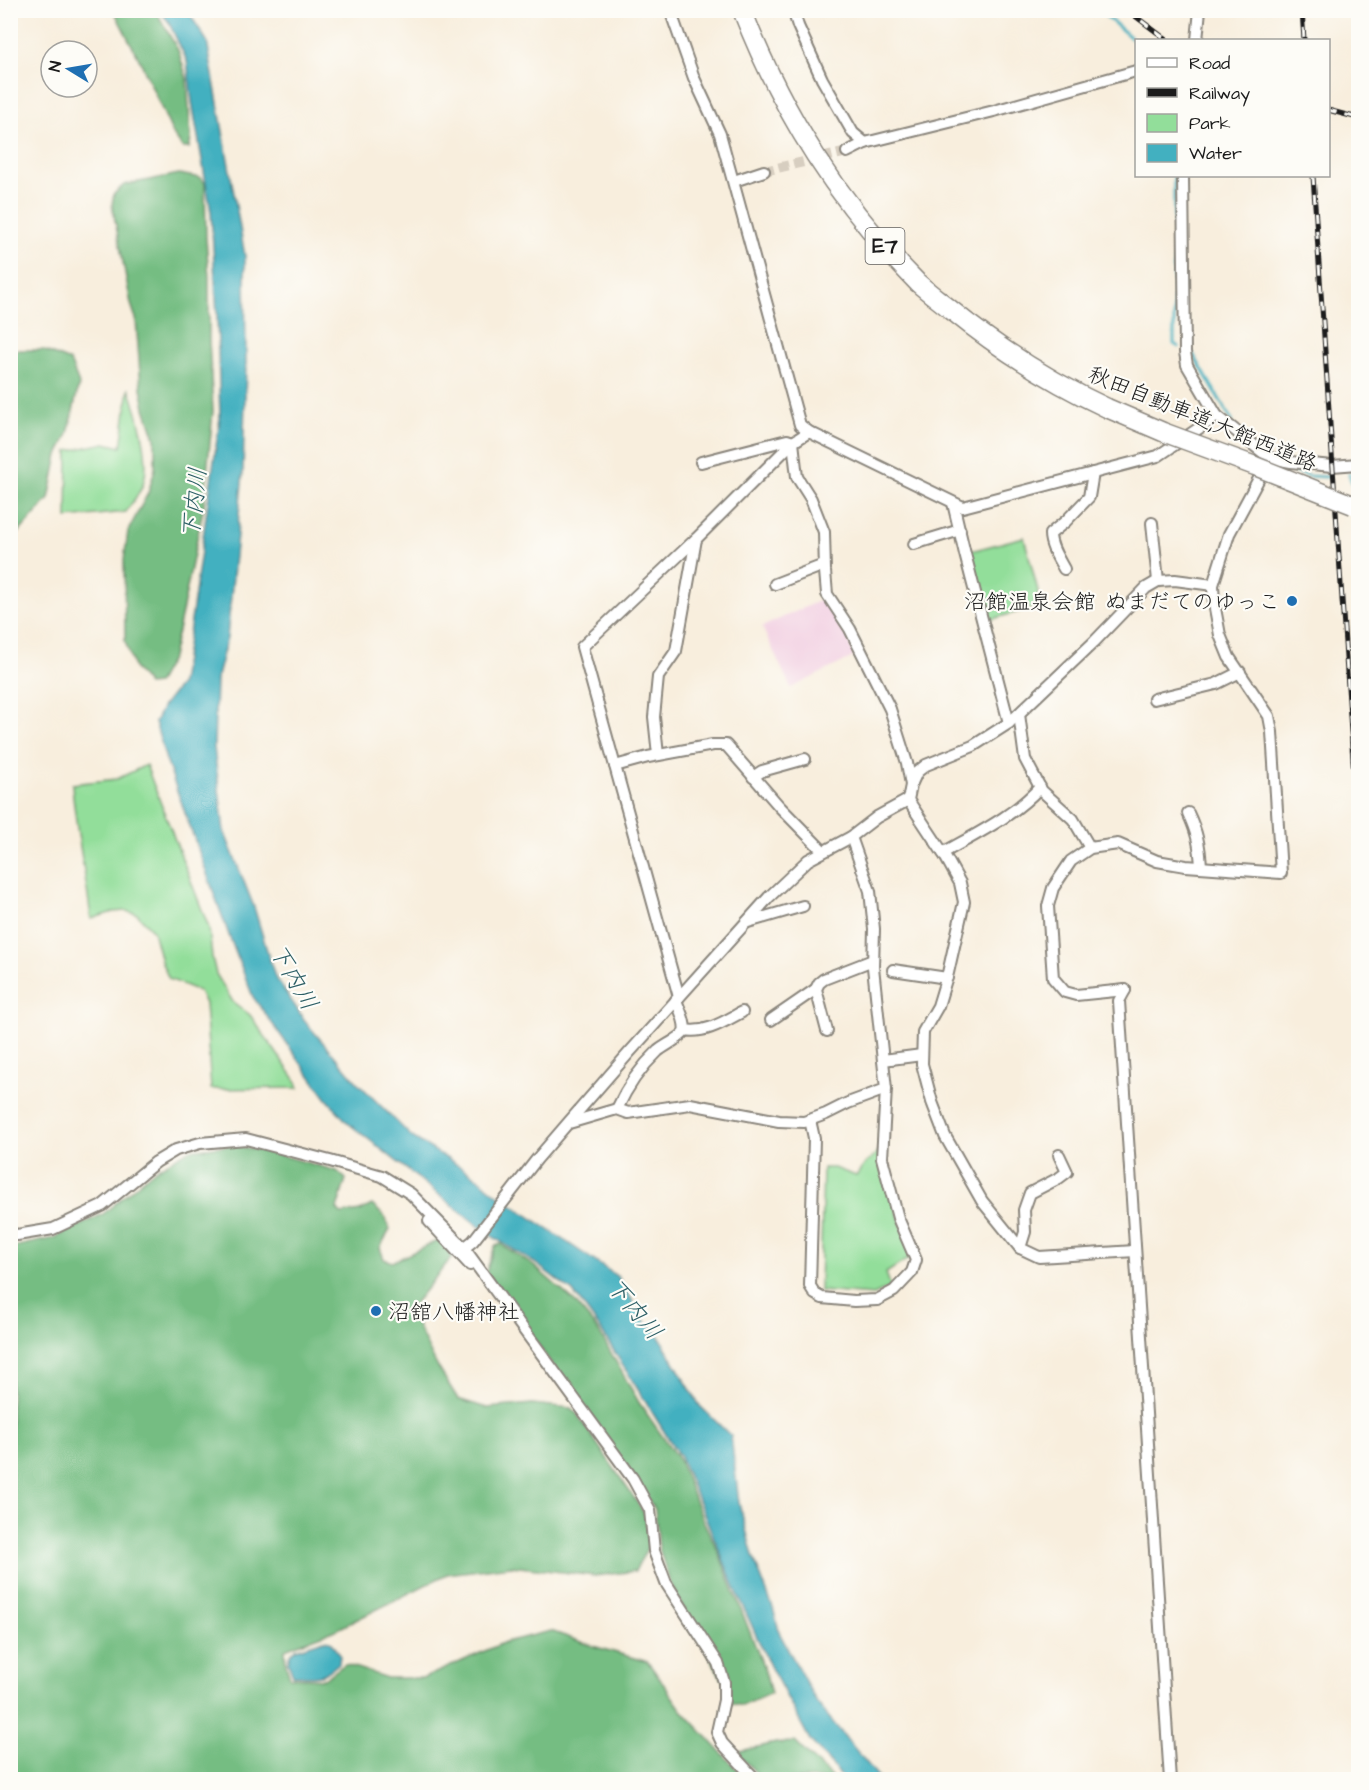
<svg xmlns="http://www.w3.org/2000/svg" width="1369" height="1790" viewBox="0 0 1369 1790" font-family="'Architects Daughter','Klee One',sans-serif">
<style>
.built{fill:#f2cfe2}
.green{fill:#92de9a;stroke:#577d5b;stroke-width:1.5}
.forest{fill:#75bd82;stroke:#486c4f;stroke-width:1.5}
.water{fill:#42b0c0;stroke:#2f666e;stroke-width:1.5}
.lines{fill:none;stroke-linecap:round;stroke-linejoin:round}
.stream{stroke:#42b0c0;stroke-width:3}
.street-tunnel{stroke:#d7cec0;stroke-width:10;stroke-dasharray:10 5;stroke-linecap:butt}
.street-casing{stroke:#8a857c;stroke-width:14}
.highway-casing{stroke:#8a857c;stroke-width:21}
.street{stroke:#fff;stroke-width:10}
.highway{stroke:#fff;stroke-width:18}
.rail-casing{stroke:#1c1c1c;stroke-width:5}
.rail{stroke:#fdfcf7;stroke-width:3;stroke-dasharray:9;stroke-linecap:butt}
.highway-bridge-casing{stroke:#8a857c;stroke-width:21;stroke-linecap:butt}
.highway-bridge{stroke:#fff;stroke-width:18}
.poi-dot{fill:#1f6fb2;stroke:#fdfcf7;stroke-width:2}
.labels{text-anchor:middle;stroke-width:4.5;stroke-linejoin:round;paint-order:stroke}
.shield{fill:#fdfcf7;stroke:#605f5e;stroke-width:1.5}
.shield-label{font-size:21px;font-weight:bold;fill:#1c1c1c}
.street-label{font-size:22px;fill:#1c1c1c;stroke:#fdfcf7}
.poi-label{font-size:22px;fill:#1c1c1c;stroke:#fdfcf7;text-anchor:end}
.water-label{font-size:24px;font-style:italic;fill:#2d5f66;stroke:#fdfcf7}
</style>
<rect width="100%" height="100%" fill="#fdfcf7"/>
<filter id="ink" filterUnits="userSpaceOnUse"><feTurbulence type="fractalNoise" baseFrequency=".0167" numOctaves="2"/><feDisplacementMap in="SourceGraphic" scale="12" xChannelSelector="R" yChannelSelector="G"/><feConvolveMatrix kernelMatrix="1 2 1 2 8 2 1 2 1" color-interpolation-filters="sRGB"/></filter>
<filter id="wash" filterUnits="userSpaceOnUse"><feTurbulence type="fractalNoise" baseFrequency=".008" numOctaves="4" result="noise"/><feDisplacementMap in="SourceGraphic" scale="24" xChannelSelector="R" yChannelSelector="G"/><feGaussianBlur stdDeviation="1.35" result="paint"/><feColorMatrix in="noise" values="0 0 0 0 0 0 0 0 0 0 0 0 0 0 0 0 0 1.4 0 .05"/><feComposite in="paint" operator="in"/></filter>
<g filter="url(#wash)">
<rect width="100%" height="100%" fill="#f8eedd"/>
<!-- built -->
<polygon class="built" points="825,598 852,641 849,644 855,656 791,688 762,627"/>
<!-- green -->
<g class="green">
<path d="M129 388C137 411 152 460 143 484 140 494 131 503 126 512L67 518 68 451 105 443 121 447Z"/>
<polygon points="1024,537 1038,591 1035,607 989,620 971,551"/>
<path d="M146 765 209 928 212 957 216 974 233 1002 250 1015 297 1082 299 1088 211 1089 205 1004 199 991 169 979 161 961 153 931 137 914 126 911 113 912 91 919C86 874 75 829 72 784L117 779Z"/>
<polygon points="879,1151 911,1257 886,1273 891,1287 874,1295 820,1291 823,1168 834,1168 856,1176 866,1163"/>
</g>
<!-- forest -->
<g class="forest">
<polygon points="114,11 156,11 178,50 187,79 191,139 189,148 183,148 174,136 142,65"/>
<polygon points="179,174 201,178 205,183 206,238 209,277 209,340 213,411 204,505 180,622 172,657 157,684 148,685 134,668 125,641 124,560 128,531 148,493 155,469 155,438 145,408 141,388 136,319 131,304 112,205 114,194 124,185"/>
<polygon points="14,350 43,350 70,361 79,384 68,434 58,455 49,499 11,541 10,351"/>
<polygon points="232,1145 277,1154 337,1171 346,1179 337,1209 341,1214 360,1211 372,1205 384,1216 390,1229 380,1248 384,1259 392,1262 439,1240 452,1257 414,1304 416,1323 436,1364 458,1399 487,1408 532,1404 571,1408 577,1414 645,1514 649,1545 635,1571 595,1576 511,1566 447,1574 338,1629 285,1649 286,1665 290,1677 324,1679 345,1664 387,1678 424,1678 505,1642 551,1631 593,1646 648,1662 681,1709 746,1779 11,1780 11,1246 13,1247 54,1238 103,1214 154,1170 189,1150"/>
<polygon points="501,1244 534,1266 574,1301 598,1330 640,1404 679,1460 702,1518 719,1553 764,1668 771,1693 742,1706 731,1703 729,1692 670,1583 659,1548 655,1509 486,1272 495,1246"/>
<polygon points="795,1742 833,1779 762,1779 741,1757 739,1751 776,1743"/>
</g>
<!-- water -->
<g class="water">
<polygon points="187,10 207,41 245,256 246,363 243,473 227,638 216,680 214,747 224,831 254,907 275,977 308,1025 357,1082 412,1137 474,1175 498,1195 618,1277 648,1326 653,1326 700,1406 731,1436 739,1503 753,1556 773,1608 780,1634 817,1703 880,1779 844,1779 810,1740 770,1666 741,1602 680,1457 599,1327 573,1292 535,1263 490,1235 348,1123 327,1099 253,997 230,938 166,760 155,722 163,706 181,683 191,621 220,418 217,315 211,212 192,102 187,61 168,21 160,11"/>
<path d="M324 1640 331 1641 340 1655 339 1663C322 1679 316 1676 293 1675L288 1662 290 1654 296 1649Z"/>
</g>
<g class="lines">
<!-- stream -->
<g class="stream">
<polyline points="1099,10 1136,42"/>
<polyline points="1174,176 1174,344 1179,347"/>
<polyline points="1193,354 1232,421"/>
<polyline points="1292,471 1309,476 1328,477"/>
<polyline points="1349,474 1353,486 1358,488"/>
</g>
</g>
</g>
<g filter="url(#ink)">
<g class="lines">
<!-- street-tunnel -->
<polyline class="street-tunnel" points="764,171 847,152"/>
<defs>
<g id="street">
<polyline points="670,10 694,78 720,134 800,425 809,432 963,507 1158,456 1217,416"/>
<polyline points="793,10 798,26 822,79 853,133 865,143"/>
<polyline points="1197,40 1200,10"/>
<polyline points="847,152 865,143 994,111 1136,71"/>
<polyline points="1183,176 1185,352 1187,365 1217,416 1270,458 1291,462 1332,466 1358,464"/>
<polyline points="734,181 764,171"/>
<polyline points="793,442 797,477 811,499 824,532 825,571 827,594 850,629 890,709 907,763 911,785"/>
<polyline points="701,462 787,440 793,442"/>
<polyline points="953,503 965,554 1009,723"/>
<polyline points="1152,523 1158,581"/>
<polyline points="914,544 960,530"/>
<path d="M1064 569C1058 558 1050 546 1050 534L1066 521 1089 497 1093 473"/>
<polyline points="775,584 824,565"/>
<polyline points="1154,699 1216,684 1240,672"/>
<polyline points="1019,714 1025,759 1042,791 1073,819 1090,848"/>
<polyline points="658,755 654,717 658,677 676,651 696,539"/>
<polyline points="615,766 648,757 713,745 726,745 779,806 823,851"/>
<polyline points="753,777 762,771 805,759"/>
<path d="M1188 813C1197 832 1200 846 1201 867"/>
<path d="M943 853C976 834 1014 816 1040 787"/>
<polyline points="748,922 803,906"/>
<polyline points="893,970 947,978"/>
<polyline points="1125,990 1076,995 1065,992 1053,978 1048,906 1053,888 1071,861 1090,848 1118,844 1157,861 1186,866 1281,873 1272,732 1269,716 1229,657 1220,635 1214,603 1213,585 1229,534 1270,458"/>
<polyline points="1125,990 1119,1001 1170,1780"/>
<polyline points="679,997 582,647 696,539 793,442 809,432"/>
<polyline points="771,1020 816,989"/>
<path d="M685 1030C706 1034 725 1021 742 1012"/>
<polyline points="827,1031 816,989 819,983 824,979 873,960"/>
<polyline points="883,1060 922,1055"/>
<path d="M617 1109C627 1087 640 1068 658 1051 664 1046 682 1037 684 1032 687 1023 679 1009 676 1000"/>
<polyline points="810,1120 814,1138 810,1286 815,1294 822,1298 854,1301 877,1300 894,1291 912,1272 916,1260 898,1218 882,1158 886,1089 873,967 874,929 870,891 851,837"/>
<polyline points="569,1123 617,1109 628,1113 690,1104 779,1121 804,1122 826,1114 848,1103 886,1089"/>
<polyline points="429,1221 470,1265"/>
<polyline points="10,1233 17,1235 53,1229 102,1206 156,1162 176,1150 200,1143 246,1139 330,1161 382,1176 411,1194 464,1248 633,1479 650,1510 654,1551 666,1583 718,1663 724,1682 724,1700 717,1732 722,1743 756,1780"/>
<polyline points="464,1248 473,1241 537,1159 568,1123 628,1054 769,897 808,860 851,837 877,817 908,800"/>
<polyline points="1020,1248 1025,1232 1024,1210 1030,1193 1059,1178 1067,1172 1059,1155"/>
<polyline points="1135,1251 1039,1257 1020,1248 982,1201 945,1136 932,1102 922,1064 923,1032 938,1006 948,973 964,902 960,883 945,856 908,800 911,785 917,772 926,765 973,746 1009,723 1094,642 1146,588 1158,581 1175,580 1213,585"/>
</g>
<path id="highway" d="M742 10C783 115 839 203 918 283 928 292 939 300 950 309 998 348 1051 382 1107 408"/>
</defs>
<!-- street casing -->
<use href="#street" class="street-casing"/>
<!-- highway casing -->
<use href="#highway" class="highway-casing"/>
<!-- street -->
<use href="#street" class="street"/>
<!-- highway -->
<use href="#highway" class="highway"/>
<defs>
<g id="rail">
<polyline points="1127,10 1167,40"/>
<polyline points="1302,10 1304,40"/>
<polyline points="1328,110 1358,118"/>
<polyline points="1313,176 1358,833"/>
</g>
</defs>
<!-- rail casing -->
<use href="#rail" class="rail-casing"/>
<!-- rail -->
<use href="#rail" class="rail"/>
<defs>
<polyline id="highway-bridge" points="1107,408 1163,432 1255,466 1353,505"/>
</defs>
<!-- highway-bridge casing -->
<use href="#highway-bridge" class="highway-bridge-casing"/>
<!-- highway-bridge -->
<use href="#highway-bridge" class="highway-bridge"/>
</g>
</g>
<!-- markers -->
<g class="poi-dot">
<circle cx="1292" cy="601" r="6"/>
<circle cx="376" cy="1311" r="6"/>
</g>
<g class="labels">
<!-- shield labels -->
<rect class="shield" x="865.5" y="228" width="39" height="36" rx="4.5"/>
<g class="shield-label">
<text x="885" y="253">E7</text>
</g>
<!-- street labels -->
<g class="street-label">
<text transform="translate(1203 418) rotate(22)" y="8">秋田自動車道;大館西道路</text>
</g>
<!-- poi labels -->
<g class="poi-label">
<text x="1280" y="609">沼館温泉会館 ぬまだてのゆっこ</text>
<text x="388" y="1319" text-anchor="start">沼舘八幡神社</text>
</g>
<!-- water labels -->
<g class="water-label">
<text transform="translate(194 503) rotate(-84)" y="8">下内川</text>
<text transform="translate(294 977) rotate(60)" y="8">下内川</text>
<text transform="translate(635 1309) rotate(50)" y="8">下内川</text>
</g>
</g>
<!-- margin -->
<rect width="1369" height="1790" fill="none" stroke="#fdfcf7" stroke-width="36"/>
<!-- legend -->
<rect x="1135" y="39" width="195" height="138" fill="#fdfcf7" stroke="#a3a29f" stroke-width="1.5"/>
<rect x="1147" y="58" width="30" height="9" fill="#ffffff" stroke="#a3a29f" stroke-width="1.5"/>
<text x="1189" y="69" font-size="18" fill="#1c1c1c">Road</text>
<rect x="1147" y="88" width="30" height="9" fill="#1c1c1c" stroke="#a3a29f" stroke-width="1.5"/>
<text x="1189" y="99" font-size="18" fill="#1c1c1c">Railway</text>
<rect x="1147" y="114" width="30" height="18" fill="#92de9a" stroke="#a3a29f" stroke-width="1.5"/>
<text x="1189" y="129" font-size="18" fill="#1c1c1c">Park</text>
<rect x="1147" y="144" width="30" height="18" fill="#42b0c0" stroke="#a3a29f" stroke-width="1.5"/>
<text x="1189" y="159" font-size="18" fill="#1c1c1c">Water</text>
<!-- north arrow -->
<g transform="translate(69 69) rotate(281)"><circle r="28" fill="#fdfcf7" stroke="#a3a29f" stroke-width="1.5"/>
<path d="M0-4.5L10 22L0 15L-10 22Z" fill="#1f6fb2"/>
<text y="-9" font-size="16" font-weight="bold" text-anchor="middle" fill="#1c1c1c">N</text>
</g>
</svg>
